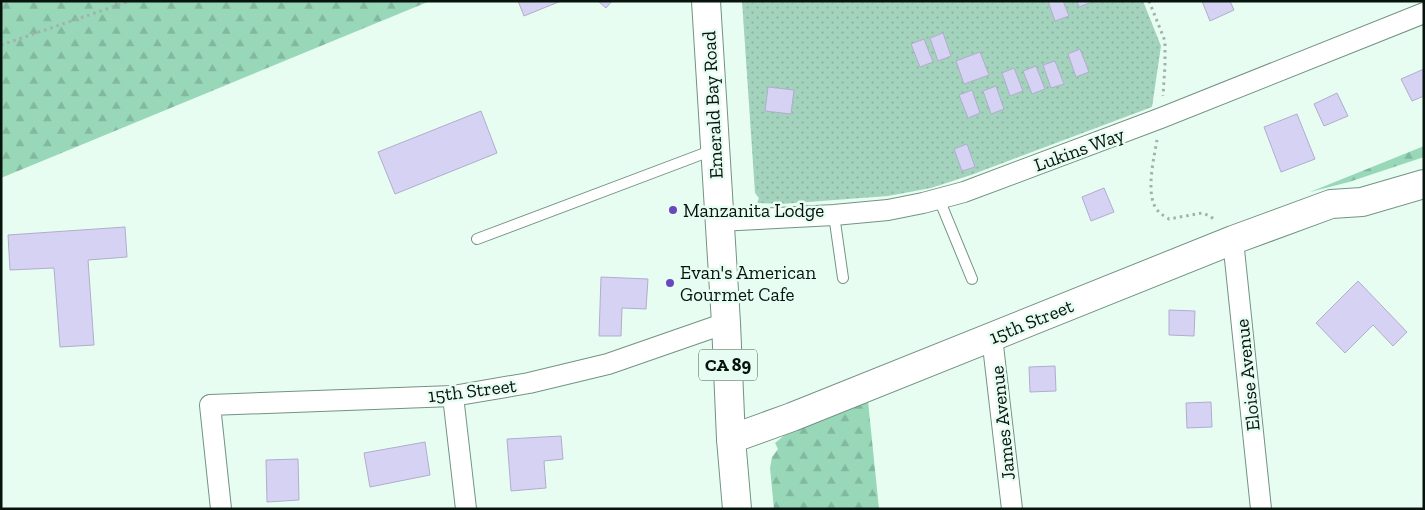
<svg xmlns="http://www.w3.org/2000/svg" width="1425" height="510" viewBox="0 0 1425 510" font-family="'Zilla Slab',serif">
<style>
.forest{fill:url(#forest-firs)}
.park{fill:url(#park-dots)}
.building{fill:#d6d2f3;stroke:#b1adcd}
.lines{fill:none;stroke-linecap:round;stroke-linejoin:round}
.lane-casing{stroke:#729383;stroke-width:12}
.street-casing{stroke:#729383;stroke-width:22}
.secondary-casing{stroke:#729383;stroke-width:30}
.primary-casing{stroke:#729383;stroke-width:30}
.path{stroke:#a0b2a9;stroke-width:3;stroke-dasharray:2.5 4;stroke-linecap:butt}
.lane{stroke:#fff;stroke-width:10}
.street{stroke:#fff;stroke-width:20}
.secondary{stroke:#fff;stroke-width:28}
.primary{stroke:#fff;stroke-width:28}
.poi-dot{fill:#6847c0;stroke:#e8fdf2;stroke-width:2}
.labels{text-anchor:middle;stroke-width:5;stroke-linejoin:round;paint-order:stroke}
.shield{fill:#e8fdf2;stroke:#4a5a52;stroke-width:1}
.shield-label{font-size:18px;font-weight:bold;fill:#07140e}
.street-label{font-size:19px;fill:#07140e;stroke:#e8fdf2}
.poi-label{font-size:19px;fill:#07140e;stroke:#e8fdf2;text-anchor:start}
</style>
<defs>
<pattern id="forest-firs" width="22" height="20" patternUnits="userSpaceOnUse" patternTransform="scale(1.25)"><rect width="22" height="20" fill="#98d8b9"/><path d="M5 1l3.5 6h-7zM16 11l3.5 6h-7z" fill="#82b89e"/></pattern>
<pattern id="park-dots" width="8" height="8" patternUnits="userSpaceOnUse" patternTransform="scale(1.25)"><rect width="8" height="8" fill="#a3d3bc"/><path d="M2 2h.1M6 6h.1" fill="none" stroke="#8bb4a0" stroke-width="1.8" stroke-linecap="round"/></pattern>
</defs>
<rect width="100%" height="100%" fill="#e8fdf2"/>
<!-- forest -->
<g class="forest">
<polygon points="1,1 430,1 1,178"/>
<polygon points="1424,146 1424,157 1349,182 1310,192"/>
<polygon points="868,401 879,509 774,509 770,468 772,457 778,449 775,443 786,434"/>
</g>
<!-- park -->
<polygon class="park" points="742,1 1143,1 1161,46 1152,107 971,175 931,188 888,196 781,204 757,203 759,198 755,193"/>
<!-- building -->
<g class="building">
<polygon points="518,1 561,1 524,16"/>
<polygon points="598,1 612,1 606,8"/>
<polygon points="1048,1 1063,1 1069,16 1055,21"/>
<polygon points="1077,1 1092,1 1092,2 1079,7"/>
<polygon points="1202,1 1230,1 1234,10 1210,21"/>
<polygon points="943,33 951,56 938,61 930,38"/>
<polygon points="924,39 933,62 920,67 911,44"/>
<polygon points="1080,49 1089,72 1076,77 1068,54"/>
<polygon points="980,52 989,75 964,84 956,61"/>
<polygon points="1055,61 1064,84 1051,88 1043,65"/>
<polygon points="1036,66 1045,89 1032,94 1023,71"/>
<polygon points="1014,68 1023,91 1010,96 1002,73"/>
<polygon points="1424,69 1424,96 1412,101 1401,79"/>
<polygon points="996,86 1004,109 991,114 983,91"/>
<polygon points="768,87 794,90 791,114 765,111"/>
<polygon points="972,90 980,113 968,118 959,95"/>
<polygon points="1337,93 1348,116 1324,126 1314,104"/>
<polygon points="481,111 497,153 395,194 378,152"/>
<polygon points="1297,114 1315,159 1281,172 1264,127"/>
<polygon points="967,144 975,167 962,171 954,149"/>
<polygon points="1104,188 1114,212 1091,221 1082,197"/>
<polygon points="125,227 127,257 88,260 94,345 60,347 54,268 10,270 8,235"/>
<polygon points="601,277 648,279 646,309 622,308 621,336 599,336"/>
<polygon points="1358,281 1407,332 1393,346 1373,325 1345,353 1316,323"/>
<polygon points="1169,310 1195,311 1194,336 1169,335"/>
<polygon points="1055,366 1056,391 1030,392 1029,367"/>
<polygon points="1211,402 1212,427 1187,428 1186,403"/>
<polygon points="561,436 563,459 544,461 546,488 511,491 507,439"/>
<polygon points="425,442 430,475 370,487 364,453"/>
<polygon points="298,459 299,500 267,502 266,460"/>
</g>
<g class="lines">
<defs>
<g id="lane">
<polyline points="939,199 972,279"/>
<polyline points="834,215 843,278"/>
<polyline points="477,239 713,150"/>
</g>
<g id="street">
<polyline points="718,221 834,215 888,210 923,203 964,192 1161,118 1424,13"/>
<polyline points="1233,240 1261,509"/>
<polyline points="992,337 1012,509"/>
<polyline points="453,396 466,509"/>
<polyline points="221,509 210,405 453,396 529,383 608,364 726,323"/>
</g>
<polyline id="secondary" points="731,439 792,417 1233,240 1331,204 1362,202 1424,184"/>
<polyline id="primary" points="706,1 726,323 731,439 737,509"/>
</defs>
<!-- lane casing -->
<use href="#lane" class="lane-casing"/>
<!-- street casing -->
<use href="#street" class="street-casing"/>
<!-- secondary casing -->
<use href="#secondary" class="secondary-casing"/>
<!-- primary casing -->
<use href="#primary" class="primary-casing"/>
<!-- path -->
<g class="path">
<polyline points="1149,1 1165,41 1165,65 1163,96"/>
<polyline points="1,45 130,1"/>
<path d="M1157 140C1154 158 1144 198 1159 212 1162 215 1166 217 1169 219L1202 213 1210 216 1216 221"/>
</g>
<!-- lane -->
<use href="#lane" class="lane"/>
<!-- street -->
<use href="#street" class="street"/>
<!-- secondary -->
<use href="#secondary" class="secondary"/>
<!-- primary -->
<use href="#primary" class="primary"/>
</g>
<!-- markers -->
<g class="poi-dot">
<circle cx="673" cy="210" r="5"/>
<circle cx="670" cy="283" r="5"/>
</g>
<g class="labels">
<!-- shield labels -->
<rect class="shield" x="699" y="349.5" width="58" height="31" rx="4"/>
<g class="shield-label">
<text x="728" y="371">CA 89</text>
</g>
<!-- street labels -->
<g class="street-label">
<text transform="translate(712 105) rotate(-93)" y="7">Emerald Bay Road</text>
<text transform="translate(1079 149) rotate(-20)" y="7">Lukins Way</text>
<text transform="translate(1031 321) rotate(-22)" y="7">15th Street</text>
<text transform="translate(1247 375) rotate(-96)" y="7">Eloise Avenue</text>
<text transform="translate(472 390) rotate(-7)" y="7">15th Street</text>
<text transform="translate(1002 423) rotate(-96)" y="7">James Avenue</text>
</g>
<!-- poi labels -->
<g class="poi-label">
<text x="683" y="217">Manzanita Lodge</text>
<text x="680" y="279">Evan's American<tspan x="680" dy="22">Gourmet Cafe</tspan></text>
</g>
</g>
<!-- border -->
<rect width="1425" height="510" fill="none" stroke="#07140e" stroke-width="5"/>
</svg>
